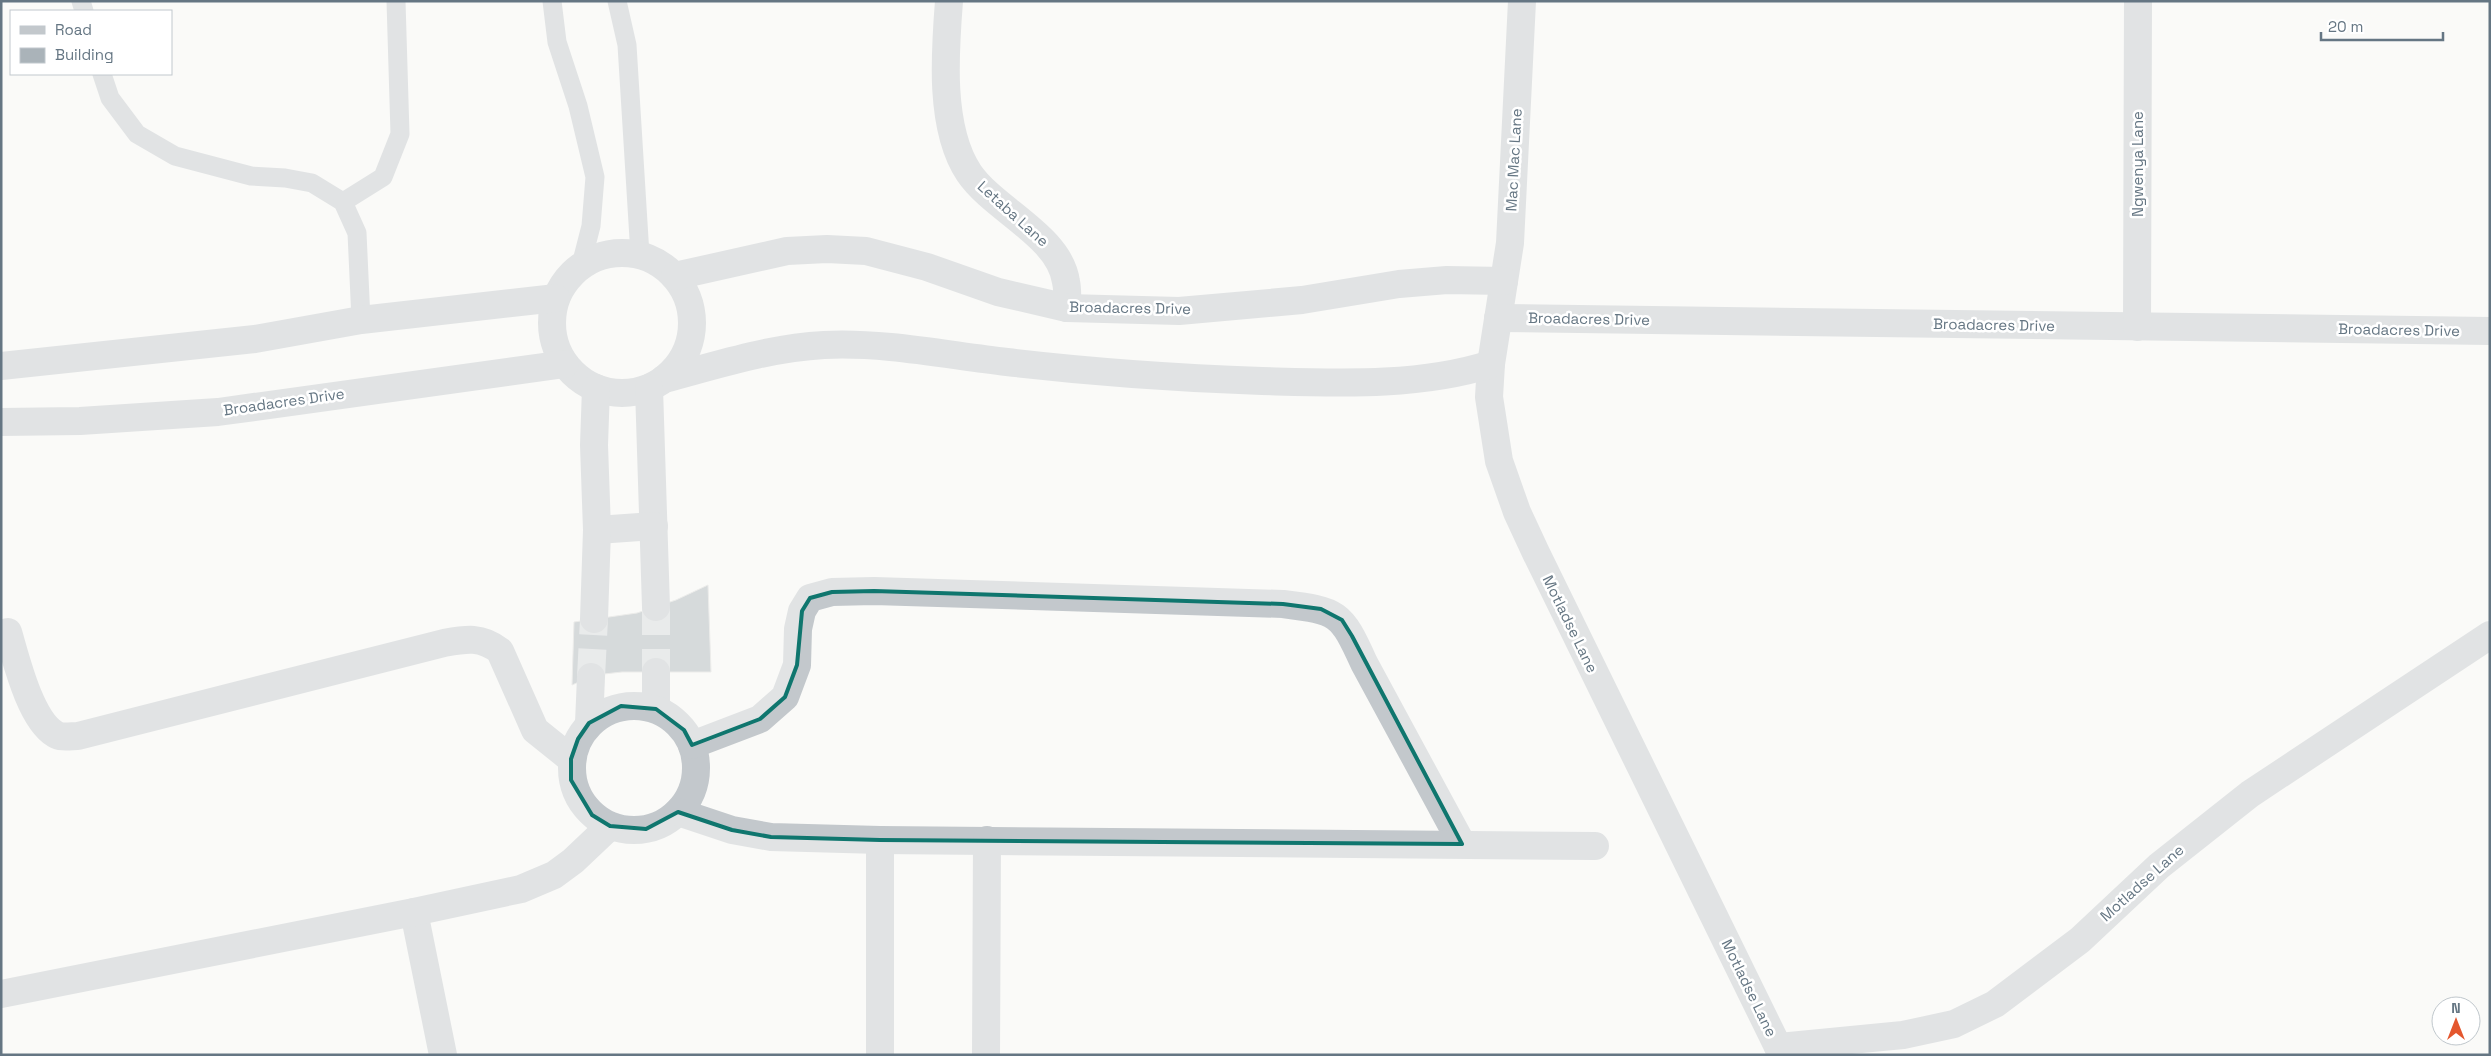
<svg xmlns="http://www.w3.org/2000/svg" width="2491" height="1056" viewBox="0 0 2491 1056" font-family="'Space Grotesk',sans-serif">
<style>
.building{fill:#aab3b9;stroke:#dcdcda}
.lines{fill:none;stroke-linecap:round;stroke-linejoin:round}
.minor-tunnel{stroke:#d5d9db;stroke-width:28;stroke-dasharray:28 14;stroke-linecap:butt}
.service{stroke:#c3c8cc;stroke-width:19}
.minor{stroke:#c3c8cc;stroke-width:28}
.marked{fill:none;stroke:#0f766e;stroke-width:4;stroke-linejoin:round}
.labels{text-anchor:middle;stroke-width:5;stroke-linejoin:round;paint-order:stroke}
.street-label{font-size:15px;fill:#657683;stroke:#fff}
</style>
<rect width="100%" height="100%" fill="#fafaf8"/>
<!-- building -->
<polygon class="building" points="708,585 711,672 622,672 595,675 572,685 574,622 637,613 676,600"/>
<g class="lines">
<!-- minor-tunnel -->
<g class="minor-tunnel">
<polyline points="656,607 656,672"/>
<polyline points="591,677 594,619"/>
</g>
<!-- service -->
<g class="service">
<polyline points="81,1 84,11"/>
<polyline points="552,1 557,42 578,106 595,177 591,226 581,265"/>
<polyline points="617,1 627,45 640,255"/>
<polyline points="102,74 110,98 137,134 175,156 251,176 285,178 312,183 343,202 357,233 361,320"/>
<polyline points="343,202 383,177 400,134 396,1"/>
</g>
<!-- minor -->
<g class="minor">
<path d="M949 1C945 52 939 128 969 173 994 210 1060 236 1066 282 1068 290 1067 300 1067 308"/>
<polyline points="1522,1 1510,243 1491,364 1489,397 1499,461 1517,512 1536,553 1782,1055"/>
<circle cx="622" cy="323" r="70"/>
<polyline points="675,276 787,251 827,249 866,251 927,267 998,292 1067,308 1179,311 1302,300 1399,284 1447,280 1504,281"/>
<polyline points="1498,318 2490,331"/>
<polyline points="2137,327 2138,1"/>
<polyline points="1,366 255,339 361,320 556,298"/>
<path d="M664 379C717 365 769 348 824 345 885 342 946 355 1007 362 1092 372 1177 378 1262 381 1337 383 1419 387 1491 364"/>
<polyline points="649,388 656,607"/>
<polyline points="1,422 80,421 218,412 565,364"/>
<polyline points="597,530 654,526"/>
<polyline points="594,619 597,530 594,445 596,388"/>
<path d="M8 632C16 659 30 719 55 734 61 738 71 736 78 736L444 643C466 639 481 636 500 651L535 730 571 759"/>
<polyline points="656,672 656,709"/>
<circle cx="634" cy="768" r="62"/>
<polyline points="589,723 591,677"/>
<path d="M692 745 760 719 785 697 797 665 798 629 802 611 810 598 832 592 874 591 1283 604C1338 611 1341 612 1364 663L1462 844"/>
<polyline points="678,812 732,830 771,837 880,840 1595,846"/>
<polyline points="880,840 880,1055"/>
<polyline points="414,912 443,1055"/>
<polyline points="1,994 414,912 521,889 554,875 573,861 610,826"/>
<polyline points="1778,1047 1903,1035 1954,1024 1995,1004 2080,940 2159,866 2250,794 2490,635"/>
<polyline points="986,1055 987,840"/>
</g>
</g>
<!-- marked area -->
<path d="M0 0H2491V1056H0ZM874 591 1283 604 1321 609 1342 620 1352 636 1462 844 880 840 771 837 732 830 678 812 646 829 610 826 592 815 571 780V759L578 739 589 723 621 706 656 709 684 730 692 745 760 719 785 697 797 665 802 611 810 598 832 592Z" fill="#fafaf8" fill-opacity=".55" fill-rule="evenodd"/>
<path class="marked" d="M874 591 1283 604 1321 609 1342 620 1352 636 1462 844 880 840 771 837 732 830 678 812 646 829 610 826 592 815 571 780V759L578 739 589 723 621 706 656 709 684 730 692 745 760 719 785 697 797 665 802 611 810 598 832 592Z"/>
<g class="labels">
<!-- street labels -->
<g class="street-label">
<text transform="translate(1514 160) rotate(-87)" y="5">Mac Mac Lane</text>
<text transform="translate(2138 164) rotate(-90)" y="5">Ngwenya Lane</text>
<text transform="translate(1013 214) rotate(42)" y="5">Letaba Lane</text>
<text transform="translate(1130 308) rotate(1)" y="5">Broadacres Drive</text>
<text transform="translate(1589 319) rotate(1)" y="5">Broadacres Drive</text>
<text transform="translate(1994 325) rotate(1)" y="5">Broadacres Drive</text>
<text transform="translate(2399 330) rotate(1)" y="5">Broadacres Drive</text>
<text transform="translate(284 402) rotate(-8)" y="5">Broadacres Drive</text>
<text transform="translate(1570 624) rotate(64)" y="5">Motladse Lane</text>
<text transform="translate(2142 883) rotate(-42)" y="5">Motladse Lane</text>
<text transform="translate(1749 988) rotate(64)" y="5">Motladse Lane</text>
</g>
</g>
<!-- border -->
<rect width="2491" height="1056" fill="none" stroke="#657683" stroke-width="5"/>
<!-- legend -->
<rect x="10" y="10" width="162" height="65" fill="#ffffff" stroke="#c1c8cd"/>
<rect x="20" y="26" width="25" height="8" fill="#c3c8cc" stroke="#c1c8cd"/>
<text x="55" y="35" font-size="15" fill="#657683">Road</text>
<rect x="20" y="48" width="25" height="15" fill="#aab3b9" stroke="#c1c8cd"/>
<text x="55" y="60" font-size="15" fill="#657683">Building</text>
<!-- north arrow -->
<g transform="translate(2456 1021)"><circle r="24" fill="#ffffff" stroke="#c1c8cd"/>
<path d="M0-4L9 19L0 12L-9 19Z" fill="#e4572e"/>
<text y="-8" font-size="14" font-weight="bold" text-anchor="middle" fill="#657683">N</text>
</g>
<!-- scale -->
<path d="M2321 32v8h122v-8" fill="none" stroke="#657683" stroke-width="2.5"/>
<text x="2328" y="32" font-size="15" fill="#657683" stroke="#ffffff" stroke-width="4" paint-order="stroke">20 m</text>
</svg>
